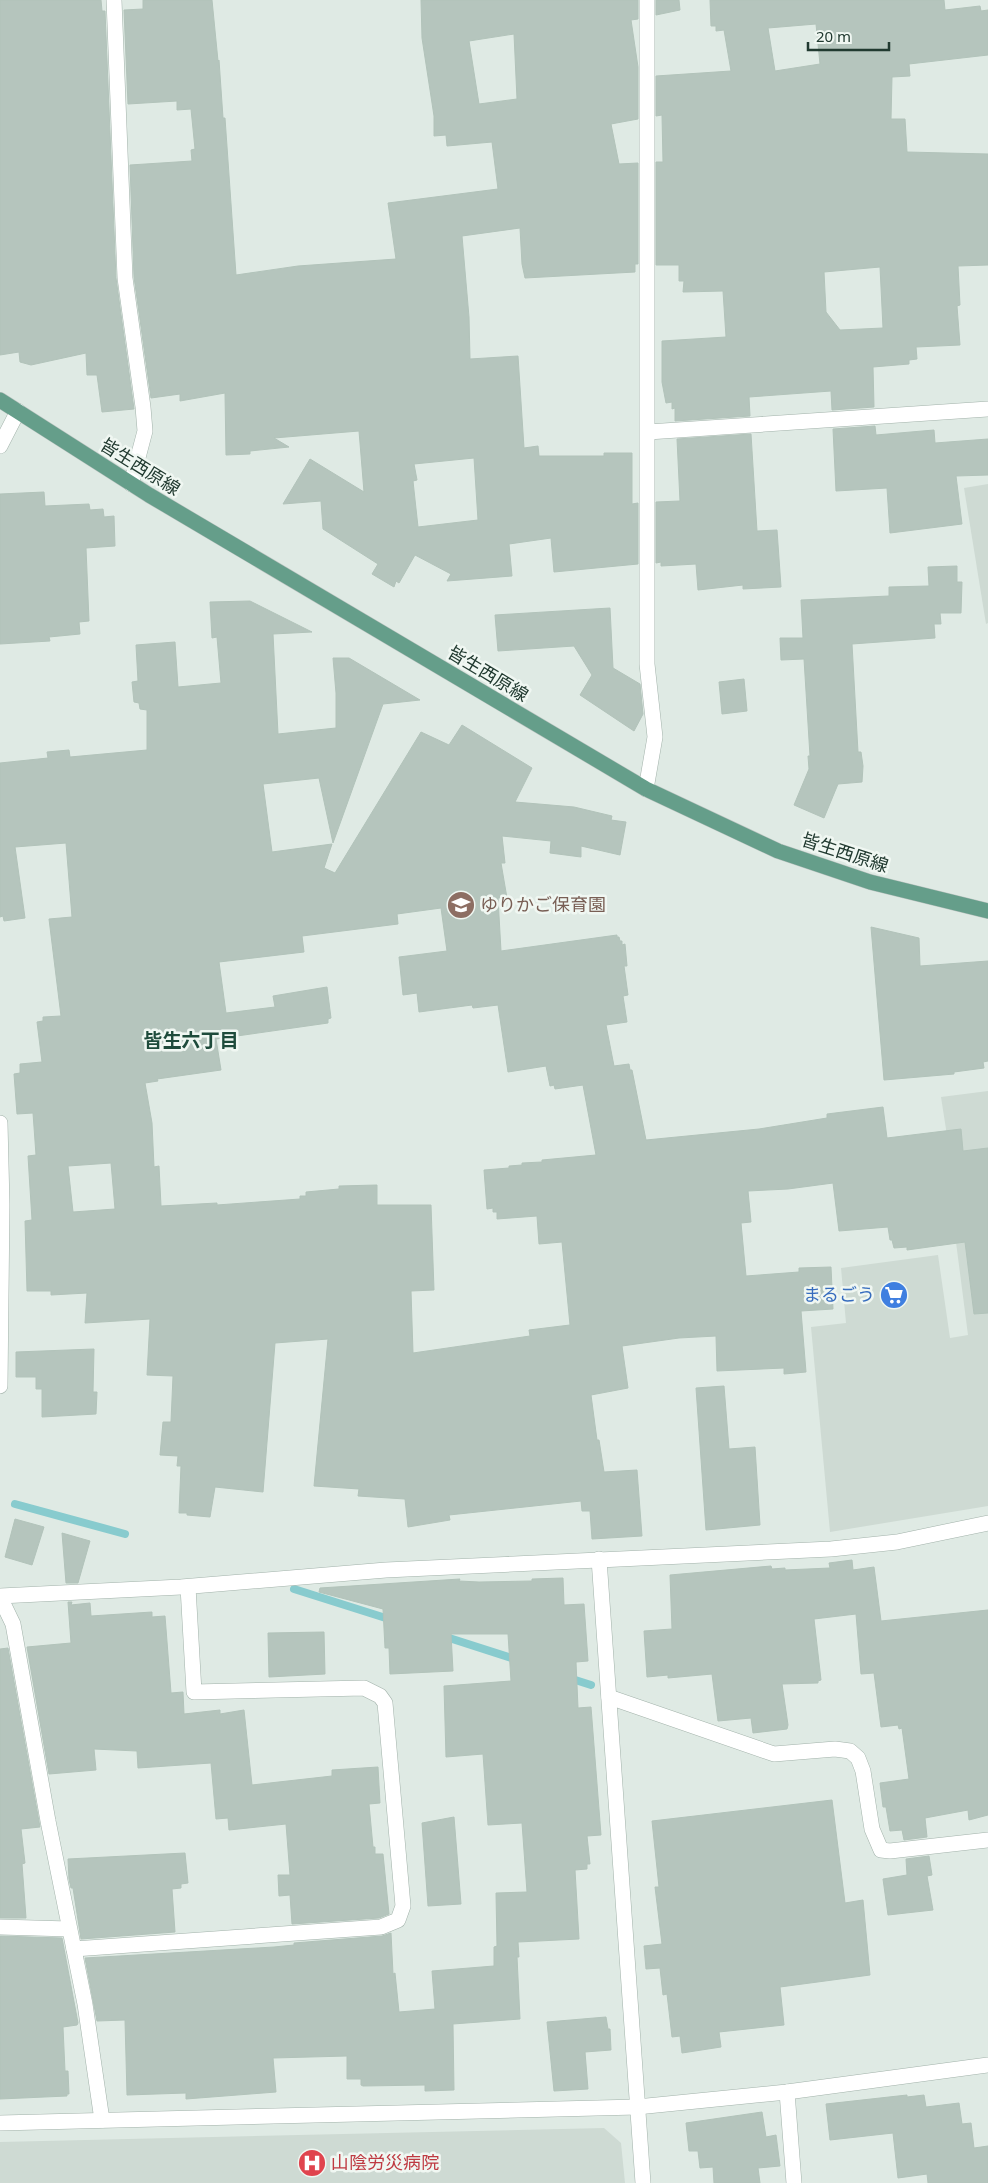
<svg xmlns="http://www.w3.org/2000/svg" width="988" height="2183" viewBox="0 0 988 2183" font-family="'Noto Sans','Noto Sans JP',sans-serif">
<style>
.built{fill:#cedad3}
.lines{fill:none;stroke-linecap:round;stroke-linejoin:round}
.stream{stroke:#88cbce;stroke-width:8}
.building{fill:#b5c5bd;stroke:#b2c3ba;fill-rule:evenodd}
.minor-casing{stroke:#a2b2aa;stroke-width:16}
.major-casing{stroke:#bcc4c1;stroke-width:16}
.minor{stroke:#fff;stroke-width:15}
.major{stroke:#659e8a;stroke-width:15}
.labels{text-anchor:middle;stroke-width:5;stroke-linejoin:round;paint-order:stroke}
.street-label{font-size:18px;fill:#213a30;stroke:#f0f7f2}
.education-label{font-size:18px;fill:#785e54;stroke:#f0f7f2;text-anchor:start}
.shop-label{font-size:18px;fill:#366cbe;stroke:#f0f7f2;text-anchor:end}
.health-label{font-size:18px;fill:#be3a42;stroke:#f0f7f2;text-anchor:start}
.neighbourhood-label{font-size:19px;font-weight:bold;fill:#1e4b3b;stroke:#f0f7f2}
</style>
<rect width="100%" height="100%" fill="#dfeae4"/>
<!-- built -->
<g class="built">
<polygon points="988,484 988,623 986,624 964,488"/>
<polygon points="988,1091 988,1506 830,1532 811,1327 846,1323 841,1268 938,1255 950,1338 968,1335 949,1188 955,1187 941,1097"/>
<polygon points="604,2128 621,2143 625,2183 0,2183 0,2142"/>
</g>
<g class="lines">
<!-- stream -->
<g class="stream">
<polyline points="15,1504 125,1534"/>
<polyline points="294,1589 392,1620"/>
<polyline points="443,1636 518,1660"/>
<polyline points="569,1678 591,1685"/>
</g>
</g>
<!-- building -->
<g class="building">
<polygon points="0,0 101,0 102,11 105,11 116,278 134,409 102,412 97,375 87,375 86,353 31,365 20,362 19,352 0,355"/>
<path d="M143 0H212L218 61 219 60 223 118H225L236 275 298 266 396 259 388 203 498 189 492 142 447 146 446 135 434 136V116L422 38 421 0H638V19L631 20 638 67V119L611 124 619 164 638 163V264H635V272L525 278 522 264 520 228 462 236 469 317 470 359 518 356 524 448 538 446 539 456H604V453H632V504L638 503V564L554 572 551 538 509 544 512 576 447 581 451 574 415 555 399 583 396 581 394 587 372 574 378 564 323 529 321 501 283 504 310 459 364 492 359 431 274 438 289 447 250 451V454L226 455 225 393 180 401V394L151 398 134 277 130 165 192 161 191 150 195 149 191 109 177 110V101L128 104 124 10 143 9ZM514 34 517 99 479 104 469 41ZM474 458 478 520 418 527 413 481 417 480 414 464Z"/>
<polygon points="656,0 679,0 680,10 656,15"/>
<path d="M710 0H944L945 10 980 6 981 11 988 10V55L909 64 910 76 892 77 891 119H905L907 152 988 154V265L958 266 960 305 957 306 960 345 916 347 917 359 909 360V364L873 367 874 407 832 410 831 391 749 397 750 416 675 421V408L672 409V402L666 403 662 382V341L726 337 723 291 683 292 684 281H679V265H656V162H663L662 115 656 116V76L731 71 724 30 716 31V26H711ZM816 24 820 64 775 71 768 28ZM880 267 883 328 840 330 826 312 824 272Z"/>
<polygon points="875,426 876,435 934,430 935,443 988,439 988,475 956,476 962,524 890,533 887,488 836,491 833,429"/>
<polygon points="751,434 757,531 777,530 781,587 743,589 743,585 698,590 696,564 661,566 661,562 656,563 656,502 680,501 677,439"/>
<polygon points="44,492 45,506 89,504 90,510 103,509 104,517 114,516 115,546 86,548 89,621 79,622 80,634 49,637 50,641 0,644 0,494"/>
<polygon points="957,566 957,582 962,582 961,613 940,613 941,624 934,624 935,638 852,644 858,752 861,752 863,766 862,782 838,784 824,818 794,805 809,769 808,756 810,756 804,659 781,660 780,638 803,638 801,600 889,596 889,587 929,586 928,567"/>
<path d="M250 601 312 632 273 634 278 734 336 728V693L333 658H349L420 700 383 704 333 843 319 778 263 784 272 852 332 844 324 868 335 873 421 732 449 745 462 725 532 768 515 802 574 807 612 816 611 820 626 822 620 855 581 846V857L550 853 551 841 502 836 505 863H501L507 898H498L501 951 617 935V937H619L620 941H622V945L625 944 627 966H624L628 995 623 996 627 1022 606 1025 614 1066 629 1064 630 1070H632L646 1140 759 1129 827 1118V1114L883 1107 887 1138 961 1129 963 1151 988 1148V1313L974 1314 965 1242 907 1250V1247L894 1248 892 1240H890L888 1227 839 1231 833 1183 788 1189 748 1191 751 1222 741 1223 746 1276 799 1272V1268L831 1267 833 1309 801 1311 806 1372 784 1374V1368L717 1371 716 1336 679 1338 622 1346 628 1388 591 1395 597 1440H599L604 1472 637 1470 642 1536 592 1539 590 1511H582L581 1501 449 1515 450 1520 408 1527 405 1499 358 1496 359 1489 314 1486 328 1339 275 1343 263 1492 215 1487 210 1517 187 1515V1513H179L181 1466H177L178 1456 160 1455 163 1422H171L173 1376 147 1375 150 1319 85 1323 87 1293 51 1295V1291H27L25 1221 32 1220 28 1156 36 1155 33 1113 17 1114 14 1074 20 1073V1064L42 1062 37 1022 43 1021V1017L61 1016 49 919 72 917 66 843 15 847 25 918 4 921 3 916 0 917V763L48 758 47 752 69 750 70 757 147 750V710L140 709 139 703 134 702 132 682 138 681 136 645 175 642 178 687 221 683 217 637 212 638 210 602ZM441 908 447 951 399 957 403 995 417 993 419 1012 472 1005 473 1008 498 1005 508 1072 546 1066 550 1086 554 1085 555 1089 583 1085 596 1155 542 1160V1162L522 1163V1165L509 1166V1168L484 1170 487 1209 493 1208V1212H497V1219L537 1216 539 1244 562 1242 570 1325 529 1330 530 1336 413 1353 411 1291 434 1290 431 1205H377V1185L339 1186V1189L306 1192V1196H300V1199L217 1205V1203L161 1206 159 1166 154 1167 152 1123 145 1083 158 1081 157 1079 221 1070 216 1039 328 1023V1019L331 1018 327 987 273 996 275 1007 226 1013 219 962 304 952 302 936 398 924 397 914ZM111 1163 115 1209 73 1212 68 1166Z"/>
<polygon points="610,608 613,668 640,684 643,714 634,731 580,695 592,675 574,646 498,651 495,615"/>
<polygon points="744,679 747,711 722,714 719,682"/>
<polygon points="871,927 919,938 920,966 988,961 988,1061 983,1062 984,1068 954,1072 954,1074 884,1080"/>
<polygon points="94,1349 93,1392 97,1392 96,1414 42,1417 42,1389 36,1389 36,1377 16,1377 16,1352"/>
<polygon points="724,1386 729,1449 755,1447 760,1525 706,1530 696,1388"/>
<polygon points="15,1519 44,1527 32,1565 5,1557"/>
<polygon points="62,1533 90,1541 78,1583 66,1583"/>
<polygon points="852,1560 853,1570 874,1567 881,1621 988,1610 988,1815 969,1820 968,1810 925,1818 927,1837 904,1840 902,1830 890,1831 886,1807 883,1807 880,1783 909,1779 902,1728 899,1729 898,1725 881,1727 874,1673 861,1674 856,1614 814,1619 821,1680 818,1681 818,1683 782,1684 788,1725 787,1729 753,1733 751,1718 718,1721 712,1674 668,1678 668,1675 647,1677 644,1631 672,1629 670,1575 771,1566 772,1569 785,1568 785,1570 830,1568 829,1563"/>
<polygon points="563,1578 564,1605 584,1604 588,1661 576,1662 578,1708 591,1707 601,1835 587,1836 590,1864 587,1864 587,1869 575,1870 579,1939 518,1942 519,1957 517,1957 520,2019 453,2024 454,2090 425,2091 425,2085 363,2086 361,2085 361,2079 347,2079 347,2056 273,2058 276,2092 186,2099 186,2093 127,2095 125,2020 97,2021 85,1958 274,1947 294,1945 294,1943 382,1936 391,1933 393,1974 395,1973 399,2012 435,2009 432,1971 494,1966 494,1947 497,1946 496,1893 527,1892 522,1823 488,1825 483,1754 446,1757 444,1686 511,1681 508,1634 451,1634 453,1671 390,1674 389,1648 385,1648 383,1609 319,1592 320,1588 460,1579 459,1581 479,1582 532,1581 532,1579"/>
<polygon points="68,1602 72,1602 71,1605 90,1603 91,1616 152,1612 152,1617 165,1616 171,1693 183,1692 184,1714 220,1710 220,1714 244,1710 252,1785 332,1776 332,1770 378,1767 380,1803 369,1804 373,1847 375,1847 375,1854 383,1854 389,1914 379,1918 292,1924 290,1895 279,1896 278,1875 290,1875 286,1824 229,1830 228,1818 216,1819 211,1763 138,1768 137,1751 94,1749 96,1770 49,1774 27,1647 71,1643"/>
<polygon points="324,1632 325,1674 269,1677 268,1633"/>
<polygon points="8,1648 40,1827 21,1829 25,1863 22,1864 26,1918 0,1918 0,1649"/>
<polygon points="832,1800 845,1903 863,1900 870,1975 780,1987 784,2025 719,2032 721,2047 682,2053 680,2036 672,2037 667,1994 663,1995 660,1968 646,1969 644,1946 662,1944 655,1887 659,1887 652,1821"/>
<polygon points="454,1817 461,1904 428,1906 422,1823"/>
<polygon points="185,1853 188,1883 181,1884 181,1888 172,1889 175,1932 81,1939 73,1888 71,1888 69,1879 68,1859"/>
<polygon points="929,1856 932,1875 927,1876 933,1910 888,1915 883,1879 907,1875 906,1859"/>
<polygon points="0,1936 62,1938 78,2023 77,2025 63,2027 65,2071 68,2071 69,2094 67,2094 67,2096 0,2099"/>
<polygon points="606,2017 608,2029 610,2029 611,2050 585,2052 588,2089 554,2091 547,2022"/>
<polygon points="907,2095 907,2097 924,2095 926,2107 959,2103 962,2124 971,2123 974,2148 988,2146 988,2183 928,2183 927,2174 898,2178 893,2133 830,2140 826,2104"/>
<polygon points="762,2112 766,2137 776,2135 780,2166 758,2168 760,2183 714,2183 713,2167 700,2168 698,2151 689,2151 686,2123"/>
</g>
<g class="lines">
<defs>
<g id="minor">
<polyline points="114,0 125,278 143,407 145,431 131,484"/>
<polyline points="648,432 988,409"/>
<polyline points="0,446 18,411"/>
<polyline points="646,789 655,737 647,664 647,0"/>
<polyline points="0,1123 2,1205 0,1386"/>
<polyline points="599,1559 643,2183"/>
<polyline points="0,1596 181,1587 386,1570 831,1549 897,1542 988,1523"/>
<polyline points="0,1597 13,1624 48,1821 85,2004 102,2120"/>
<polyline points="609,1697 774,1754 835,1749 850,1751 858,1758 863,1771 872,1829 881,1850 890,1851 988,1840"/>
<polyline points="0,1927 69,1929"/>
<polyline points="74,1949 381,1927 398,1920 403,1906 385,1703 380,1696 364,1688 194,1692 188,1587"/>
<polyline points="787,2092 794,2183"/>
<polyline points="0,2123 637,2107 787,2092 988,2065"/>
</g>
<polyline id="major" points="0,400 149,495 646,789 778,851 870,882 988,911"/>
</defs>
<!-- minor casing -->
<use href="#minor" class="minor-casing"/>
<!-- major casing -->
<use href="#major" class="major-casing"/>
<!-- minor -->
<use href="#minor" class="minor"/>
<!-- major -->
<use href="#major" class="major"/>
</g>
<!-- icons -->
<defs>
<symbol id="school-disc" viewBox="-11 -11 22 22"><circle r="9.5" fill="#8d6e63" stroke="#f0f7f2"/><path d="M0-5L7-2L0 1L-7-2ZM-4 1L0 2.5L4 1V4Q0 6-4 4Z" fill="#fff"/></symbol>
<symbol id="supermarket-disc" viewBox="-11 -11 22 22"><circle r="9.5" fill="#3f7fe0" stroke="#f0f7f2"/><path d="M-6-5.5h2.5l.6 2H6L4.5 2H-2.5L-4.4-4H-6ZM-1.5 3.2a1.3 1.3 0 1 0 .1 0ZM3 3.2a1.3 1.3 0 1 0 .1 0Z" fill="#fff"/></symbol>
<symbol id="hospital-disc" viewBox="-11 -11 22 22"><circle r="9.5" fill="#e0444e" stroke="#f0f7f2"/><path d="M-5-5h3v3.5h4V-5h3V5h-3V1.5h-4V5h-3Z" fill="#fff"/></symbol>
</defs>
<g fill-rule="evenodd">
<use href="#school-disc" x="445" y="889" width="32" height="32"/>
<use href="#supermarket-disc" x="878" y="1279" width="32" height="32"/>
<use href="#hospital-disc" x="296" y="2147" width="32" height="32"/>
</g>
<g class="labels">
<!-- street labels -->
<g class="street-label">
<text transform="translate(140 467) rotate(32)" y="6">皆生西原線</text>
<text transform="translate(488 674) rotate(31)" y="6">皆生西原線</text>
<text transform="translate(845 853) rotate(18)" y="6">皆生西原線</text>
</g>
<!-- education labels -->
<g class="education-label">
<text x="480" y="911">ゆりかご保育園</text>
</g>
<!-- shop labels -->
<g class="shop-label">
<text x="875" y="1301">まるごう</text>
</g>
<!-- health labels -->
<g class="health-label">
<text x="331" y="2169">山陰労災病院</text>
</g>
<!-- neighbourhood labels -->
<g class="neighbourhood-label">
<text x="191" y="1047">皆生六丁目</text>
</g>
</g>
<!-- scale -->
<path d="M808 42v8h81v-8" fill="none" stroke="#213a30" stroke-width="2.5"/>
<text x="816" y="42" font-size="15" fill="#213a30" stroke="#f0f7f2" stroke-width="4" paint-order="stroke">20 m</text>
</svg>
